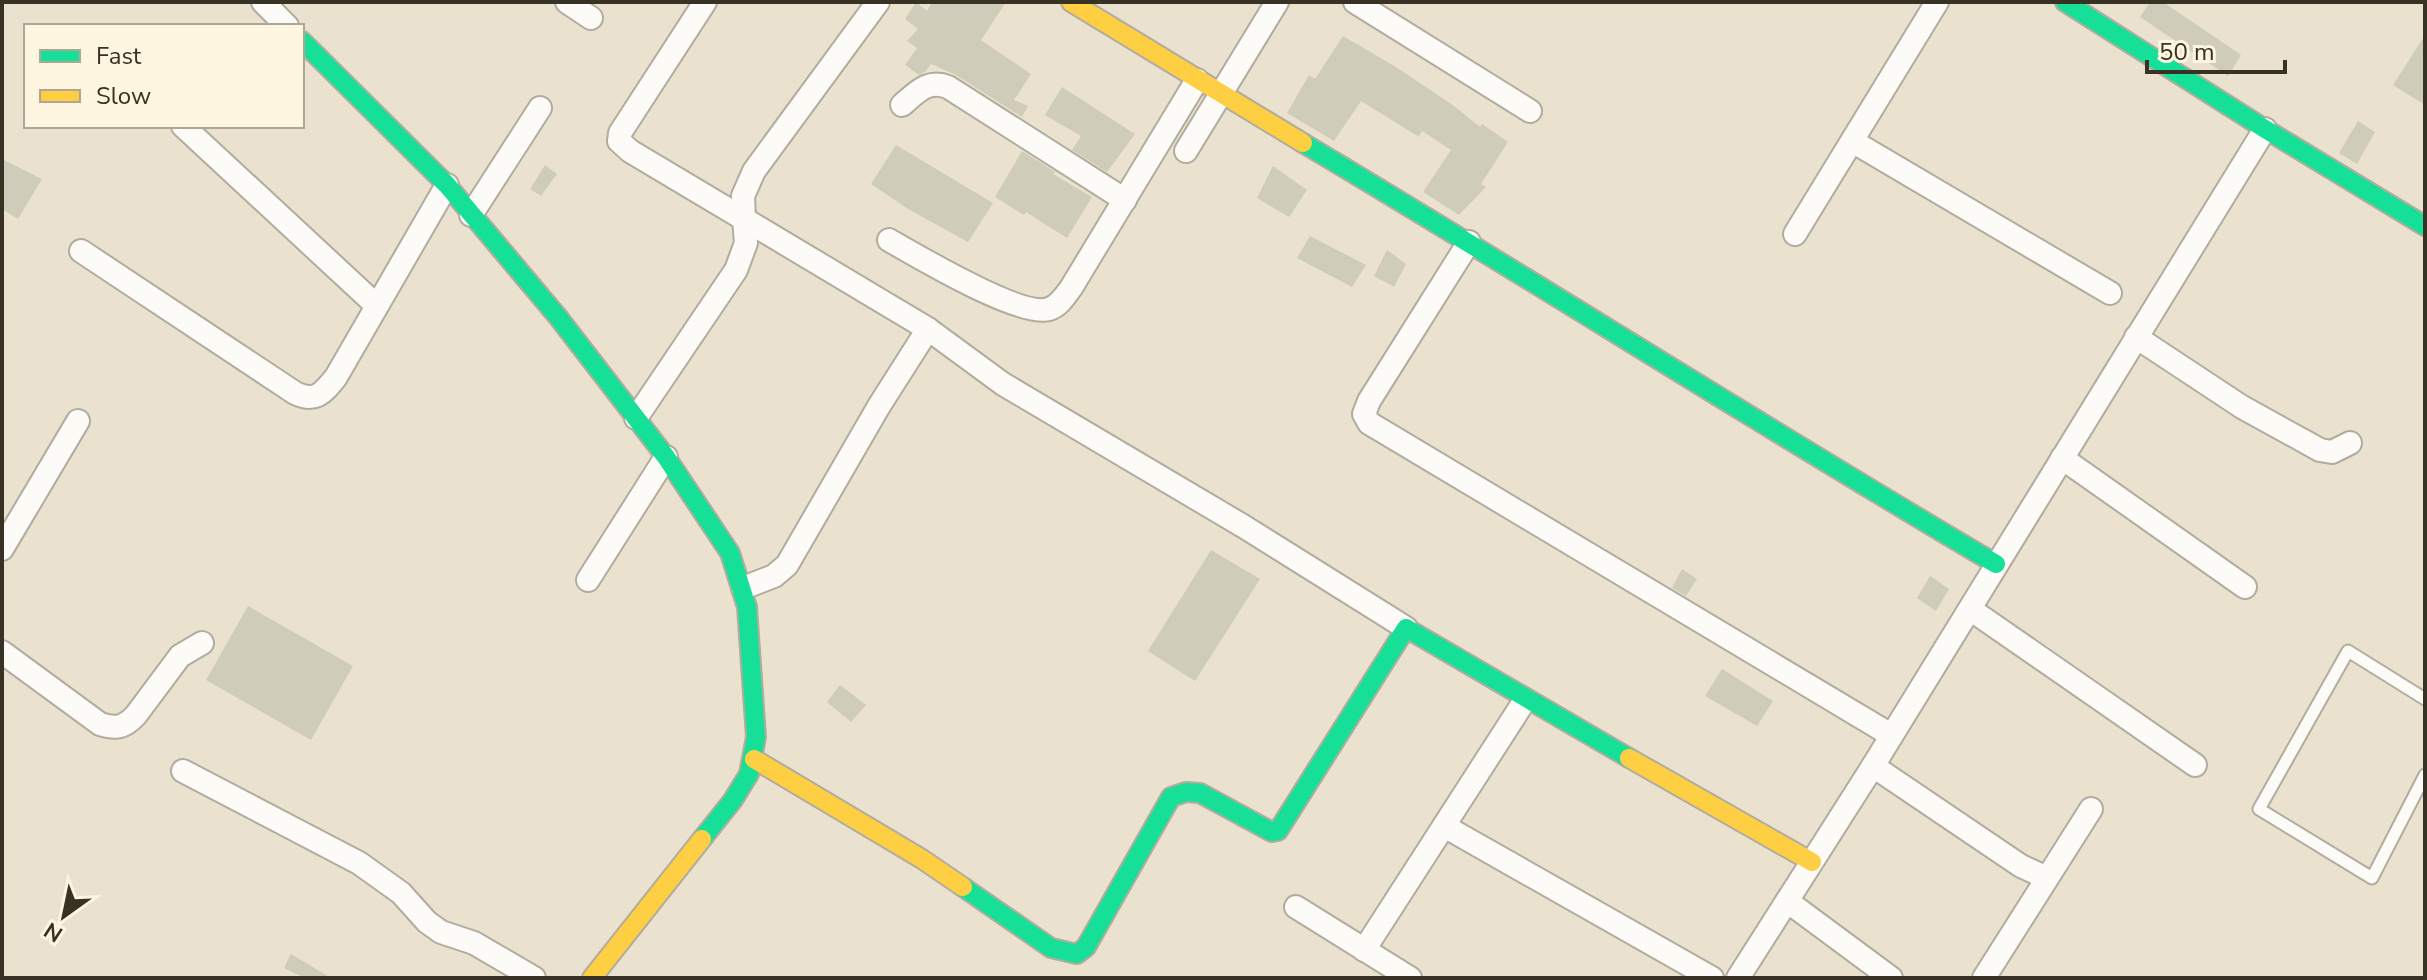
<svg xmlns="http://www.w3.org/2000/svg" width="2427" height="980" viewBox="0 0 2427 980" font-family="'Nunito Sans',sans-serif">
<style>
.building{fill:#cfccb9}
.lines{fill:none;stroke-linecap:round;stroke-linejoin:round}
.lane-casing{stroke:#b2ac9e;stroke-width:15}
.street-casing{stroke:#b2ac9e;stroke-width:26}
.fast-casing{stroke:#b2ac9e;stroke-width:22}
.slow-casing{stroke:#b2ac9e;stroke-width:22}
.lane{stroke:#fcfbf8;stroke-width:11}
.street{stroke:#fcfbf8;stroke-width:22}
.fast{stroke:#16e098;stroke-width:18}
.slow{stroke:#ffcf43;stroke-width:18}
</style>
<rect width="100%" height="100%" fill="#eae2cf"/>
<!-- building -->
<g class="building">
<polygon points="916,2 927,11 932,2 1006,2 981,40 1031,74 1014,100 1028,106 1022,117 956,75 931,64 925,72 919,75 905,65 917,48 907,41 918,29 905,19"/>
<polygon points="2150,2 2163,2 2241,55 2228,76 2140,17"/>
<polygon points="2425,35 2425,105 2393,85"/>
<polygon points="1343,36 1396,67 1454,106 1480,127 1482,124 1508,142 1481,184 1486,187 1459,215 1423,192 1451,150 1422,131 1419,137 1361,101 1334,141 1287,113 1309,75 1315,79"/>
<polygon points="1062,87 1135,134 1107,172 1072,150 1081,136 1045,115"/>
<polygon points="2358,121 2375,132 2357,164 2339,153"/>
<polygon points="896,145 993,203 968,242 908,209 871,184"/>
<polygon points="1022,151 1055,172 1053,174 1092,197 1067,238 1026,212 1024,215 995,197"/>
<polygon points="2,159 42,179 18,219 2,209"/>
<polygon points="545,165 557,174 541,196 530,189"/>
<polygon points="1273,166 1307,190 1289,217 1257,198"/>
<polygon points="1310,236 1366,265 1352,287 1297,258"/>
<polygon points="1387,250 1406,264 1394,287 1374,276"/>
<polygon points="1211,550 1260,579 1195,681 1148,651"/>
<polygon points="1682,569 1697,579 1686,596 1672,588"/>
<polygon points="1930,576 1949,589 1936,611 1917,598"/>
<polygon points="248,606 353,666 311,740 206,680"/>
<polygon points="1722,669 1773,701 1757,726 1705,696"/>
<polygon points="840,685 866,705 851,722 827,702"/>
<polygon points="291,954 331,978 305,978 284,968"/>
</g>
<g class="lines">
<defs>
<polyline id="lane" points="2425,699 2348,651 2259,809 2372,878 2425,775"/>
<g id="street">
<polyline points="263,2 287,26"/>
<polyline points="567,2 591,18"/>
<polyline points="878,2 754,171 743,196 744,219 928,329 1003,384 1243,526 1406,628"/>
<polyline points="1355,2 1530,111"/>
<path d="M902 105C917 92 928 79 948 87L1125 200"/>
<polyline points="183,126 376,305"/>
<polyline points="1852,141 2110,293"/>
<polyline points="1186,151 1277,2"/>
<polyline points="471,215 540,108"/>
<polyline points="1795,234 1937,2"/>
<path d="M889 240C917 256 1021 318 1049 309 1059 306 1065 296 1071 288L1197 80"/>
<polyline points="1469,242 1369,401 1364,414 1369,423 1891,735"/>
<path d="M81 251 295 393C316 403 323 393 336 377L447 185"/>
<polyline points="2136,337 2242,407 2320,450 2332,452 2350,443"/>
<polyline points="636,418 736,270 746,243 744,219 630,151 619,141 620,133 705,2"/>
<polyline points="2062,458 2245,587"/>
<polyline points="2,549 78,421"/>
<polyline points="588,580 666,457"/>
<polyline points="743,588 774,576 787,565 879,406 928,329"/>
<polyline points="1970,609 2195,765"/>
<path d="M2 652 100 724C116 729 124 728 136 715L180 656 202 643"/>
<polyline points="1873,766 2021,866 2047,878"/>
<polyline points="183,771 359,863 401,893 427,922 441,932 474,943 534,978"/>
<polyline points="1444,826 1712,978"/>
<polyline points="1787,901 1891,978"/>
<polyline points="1296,907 1410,978"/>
<polyline points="1364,950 1525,700"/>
<polyline points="1738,978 1873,766 2265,129"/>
<polyline points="1984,978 2091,809"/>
</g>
<g id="fast">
<polyline points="2065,2 2265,129 2425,226"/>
<polyline points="302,41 447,185 558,317 666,457 730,553 747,607 756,737 749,774 733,800 702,839"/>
<path d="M1303 143C1535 281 1763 427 1996 564"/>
<polyline points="963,887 1051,948 1077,954 1086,947 1171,797 1186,792 1200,793 1272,832 1278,831 1406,628 1629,758"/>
</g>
<g id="slow">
<polyline points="1071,2 1303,143"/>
<polyline points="1629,758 1812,862"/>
<polyline points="754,759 922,859 963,887"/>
<polyline points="592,978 702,839"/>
</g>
</defs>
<!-- lane casing -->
<use href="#lane" class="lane-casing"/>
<!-- street casing -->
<use href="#street" class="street-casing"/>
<!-- fast casing -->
<use href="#fast" class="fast-casing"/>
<!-- slow casing -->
<use href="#slow" class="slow-casing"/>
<!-- lane -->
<use href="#lane" class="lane"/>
<!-- street -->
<use href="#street" class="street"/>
<!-- fast -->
<use href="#fast" class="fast"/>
<!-- slow -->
<use href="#slow" class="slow"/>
</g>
<!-- border -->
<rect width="2427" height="980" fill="none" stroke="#383224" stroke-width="8"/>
<!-- legend -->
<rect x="24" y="24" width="280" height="104" fill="#fdf5e0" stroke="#aea795" stroke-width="2"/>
<rect x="40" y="50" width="40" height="12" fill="#16e098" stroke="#aea795" stroke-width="2"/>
<text x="96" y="64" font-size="24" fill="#383224">Fast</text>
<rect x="40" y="90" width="40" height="12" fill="#ffcf43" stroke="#aea795" stroke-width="2"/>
<text x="96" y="104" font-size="24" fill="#383224">Slow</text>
<!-- north arrow -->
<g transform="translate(64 916) rotate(213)" stroke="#fdf5e0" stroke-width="6" paint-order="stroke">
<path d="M0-6L14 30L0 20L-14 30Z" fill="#383224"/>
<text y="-12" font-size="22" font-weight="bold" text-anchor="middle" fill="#383224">N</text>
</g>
<!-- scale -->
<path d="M2147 60v12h138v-12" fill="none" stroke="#383224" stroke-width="4"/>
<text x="2159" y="60" font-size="24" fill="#383224" stroke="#fdf5e0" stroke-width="6" paint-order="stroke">50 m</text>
</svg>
